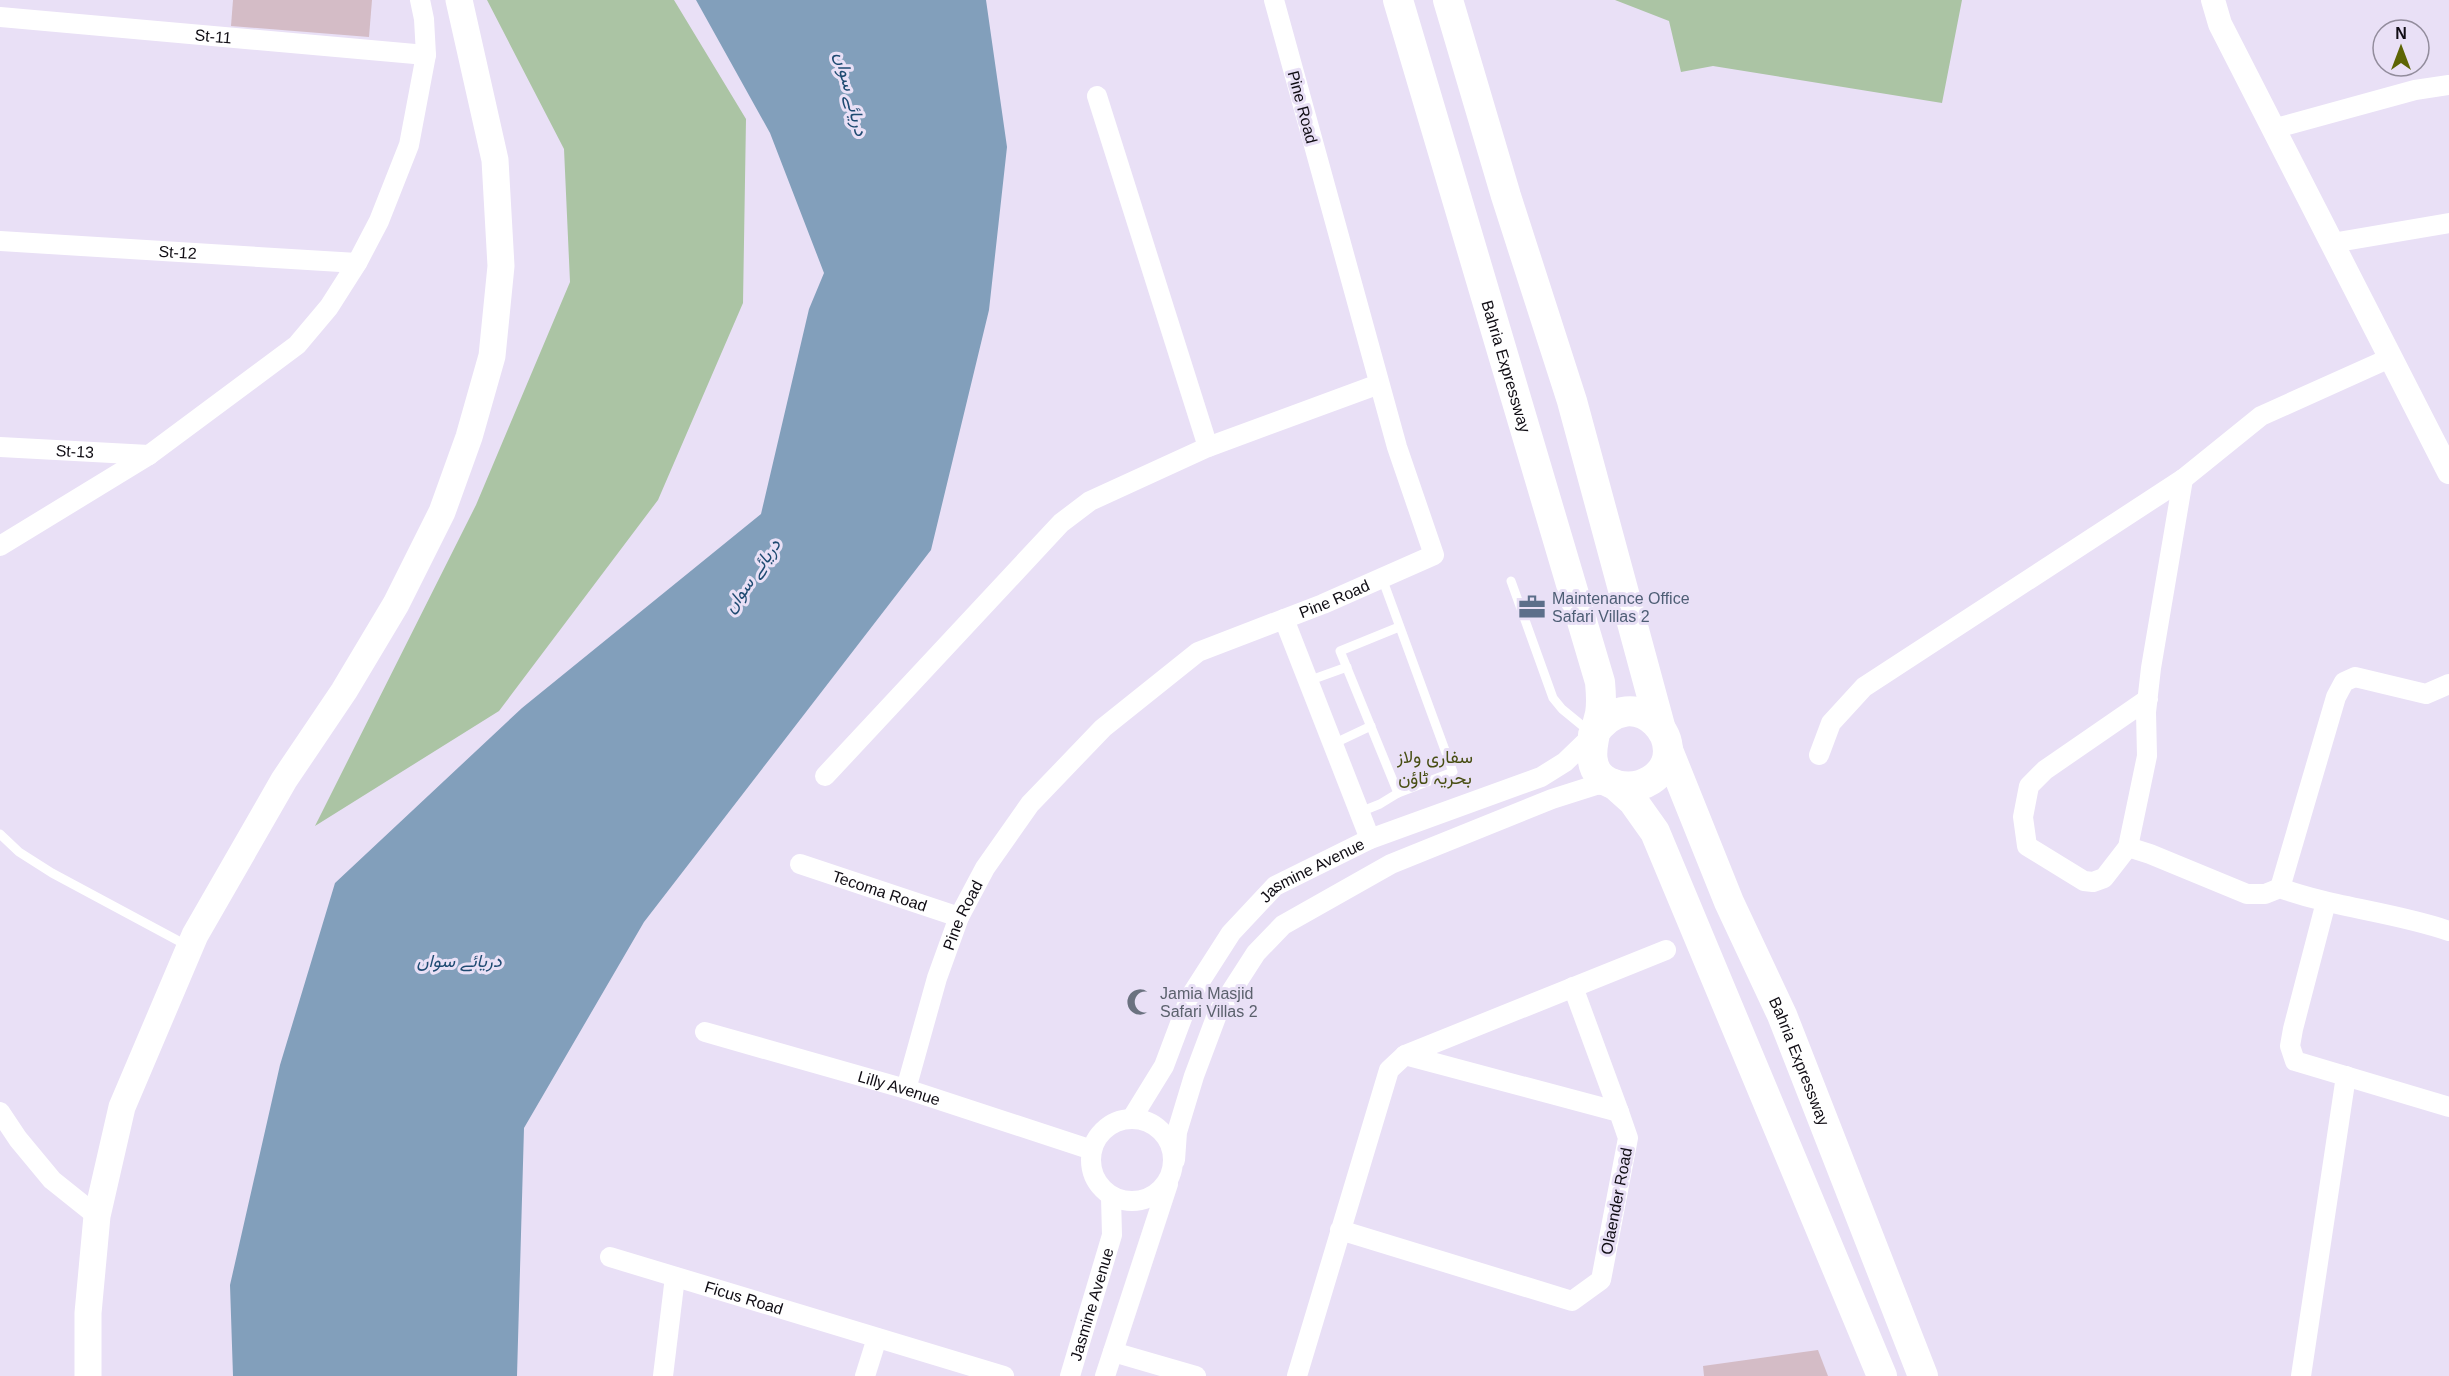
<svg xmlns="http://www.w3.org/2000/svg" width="2449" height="1376" viewBox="0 0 2449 1376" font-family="Arial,Vazirmatn,sans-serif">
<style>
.green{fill:#abc4a4}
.water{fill:#829fbb}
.building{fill:#d4bcc6}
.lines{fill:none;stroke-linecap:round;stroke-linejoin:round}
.service{stroke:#fff;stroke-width:9}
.minor{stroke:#fff;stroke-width:20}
.tertiary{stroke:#fff;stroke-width:24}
.secondary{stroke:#fff;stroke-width:27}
.primary{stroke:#fff;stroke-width:30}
.labels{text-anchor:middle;stroke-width:6;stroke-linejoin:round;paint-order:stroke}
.street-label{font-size:16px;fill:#100d14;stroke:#e9e0f6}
.service-label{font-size:16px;fill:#4e5e75;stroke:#e9e0f6;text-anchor:start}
.worship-label{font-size:16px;fill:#5b616d;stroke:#e9e0f6;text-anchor:start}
.water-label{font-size:18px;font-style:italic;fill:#1e4a71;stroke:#e9e0f6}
.neighbourhood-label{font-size:18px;fill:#484e13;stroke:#e9e0f6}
</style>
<rect width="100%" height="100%" fill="#e9e0f6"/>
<!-- green -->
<g class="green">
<polygon points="487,0 674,0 746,119 743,303 658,500 499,711 315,826 476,505 570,282 564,149"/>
<polygon points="1615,0 1962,0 1942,103 1713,66 1681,72 1669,21"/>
</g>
<!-- water -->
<polygon class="water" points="696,0 986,0 1007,147 989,310 931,550 644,922 524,1128 517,1376 233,1376 230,1285 280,1065 335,883 522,708 761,514 809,309 824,273 770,133"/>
<!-- building -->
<g class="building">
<polygon points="233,0 372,0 369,37 231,26"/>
<polygon points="1818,1350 1828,1376 1704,1376 1703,1366"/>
</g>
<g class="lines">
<!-- service -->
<g class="service">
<polyline points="1511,581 1553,698 1562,709 1590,732"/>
<polyline points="1308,681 1347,667"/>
<polyline points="1333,744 1371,726"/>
<polyline points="1398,793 1340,651 1399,627"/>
<polyline points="1360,812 1380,804 1398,793 1453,772 1382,578"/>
<polyline points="0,834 19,852 52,873 188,946"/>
</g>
<!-- minor -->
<g class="minor">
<path id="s1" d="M0 17 426 55"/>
<polyline points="1097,96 1208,447"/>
<polyline points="2273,129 2415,90 2449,85"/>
<path id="s2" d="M0 241 357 263"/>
<polyline points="2332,243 2449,223"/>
<path id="s3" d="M0 447 149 455"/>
<polyline points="0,546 149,455 297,345 329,307 357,263 379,221 409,145 426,55 424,19 420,0"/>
<polyline points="1284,619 1370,839"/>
<polyline points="2148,699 2045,770 2029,786 2023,817 2027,846 2084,881 2093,882 2104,878 2128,847 2147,756 2146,712 2151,668 2183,479"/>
<polyline points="1819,755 1831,723 1864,687 2183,479 2261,416 2390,358"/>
<polyline points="825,776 1061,523 1090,501 1208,447 1379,384"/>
<path d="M2128 847 2150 854 2247 894H2265L2280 888C2335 908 2394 912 2449 931"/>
<path id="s4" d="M800 864 959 917"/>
<polyline points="2280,888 2336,697 2344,682 2355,677 2426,694 2449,684"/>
<polyline points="2326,902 2293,1029 2290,1046 2295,1061 2449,1107"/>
<polyline points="1573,987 1619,1112"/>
<path id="s5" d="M705 1032 906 1089 1092 1150"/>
<polyline points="1405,1055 1666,950"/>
<path id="s6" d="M906 1089 937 978 959 917 985 868 1030 804 1103 728 1198 652 1323 604 1434 555 1397 447 1274 0"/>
<polyline points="0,1112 18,1139 52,1180 97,1216"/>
<path id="s7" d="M1132 1118 1164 1066 1190 997 1231 933 1275 886 1370 839 1541 777 1565 762 1593 735"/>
<circle cx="1132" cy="1160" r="41"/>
<polyline points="1175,1160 1177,1132 1194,1076 1218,1012 1256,953 1283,925 1391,864 1552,799 1596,785 1614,784"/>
<path id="s8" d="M610 1257 1004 1376"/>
<polyline points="1113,1352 1196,1376"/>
<polyline points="663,1376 675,1277"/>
<polyline points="865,1376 877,1338"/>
<path id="s9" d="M1070 1376 1112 1235 1111 1197"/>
<polyline points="1105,1376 1168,1184"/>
<polyline points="1297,1376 1389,1070 1405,1055 1619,1112 1628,1138 1601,1280 1572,1301 1340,1230"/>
<polyline points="2301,1376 2346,1076"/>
</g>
<!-- tertiary -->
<polyline class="tertiary" points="2213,0 2220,24 2449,472"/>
<!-- secondary -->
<polyline class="secondary" points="88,1376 88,1313 97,1216 122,1107 195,935 284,780 344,691 396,604 442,512 469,437 492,356 501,266 495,160 459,0"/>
<!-- primary -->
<g class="primary">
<path id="s10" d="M1398 0 1600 682C1601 693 1602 703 1600 714 1594 738 1580 774 1616 785 1628 788 1640 787 1651 780 1699 749 1634 673 1593 735"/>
<polyline points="1448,0 1506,196 1572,401 1660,726"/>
<path id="s11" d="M1668 750 1729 902 1782 1015 1923 1376"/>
<polyline points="1614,784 1633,801 1655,832 1882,1376"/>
</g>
</g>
<!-- icons -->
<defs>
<symbol id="office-bare" viewBox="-9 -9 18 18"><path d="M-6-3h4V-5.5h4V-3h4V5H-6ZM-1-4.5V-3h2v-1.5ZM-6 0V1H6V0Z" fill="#5c6f8a" stroke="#e9e0f6" stroke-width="2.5" paint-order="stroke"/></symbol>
<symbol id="mosque-bare" viewBox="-9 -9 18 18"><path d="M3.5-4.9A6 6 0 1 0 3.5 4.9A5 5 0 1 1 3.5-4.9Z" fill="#6b7280" stroke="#e9e0f6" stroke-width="2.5" paint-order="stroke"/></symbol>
</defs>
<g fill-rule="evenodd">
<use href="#office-bare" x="1513" y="588" width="38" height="38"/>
<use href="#mosque-bare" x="1121" y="983" width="38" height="38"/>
</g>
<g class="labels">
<!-- street labels -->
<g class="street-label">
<text dy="6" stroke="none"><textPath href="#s1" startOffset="214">St-11</textPath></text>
<text transform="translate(1303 107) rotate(75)" y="6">Pine Road</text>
<text dy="6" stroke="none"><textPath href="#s2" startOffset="178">St-12</textPath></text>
<text dy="6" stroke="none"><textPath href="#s10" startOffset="382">Bahria Expressway</textPath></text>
<text dy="6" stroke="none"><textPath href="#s3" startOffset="75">St-13</textPath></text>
<text dy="6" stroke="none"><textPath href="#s6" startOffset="687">Pine Road</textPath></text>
<text dy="6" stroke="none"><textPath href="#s7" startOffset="315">Jasmine Avenue</textPath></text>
<text dy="6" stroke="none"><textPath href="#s4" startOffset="84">Tecoma Road</textPath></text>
<text dy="6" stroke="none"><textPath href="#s6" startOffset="183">Pine Road</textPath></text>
<text dy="6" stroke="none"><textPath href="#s11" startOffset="338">Bahria Expressway</textPath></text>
<text dy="6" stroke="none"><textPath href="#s5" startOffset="202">Lilly Avenue</textPath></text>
<text transform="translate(1616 1201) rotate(-79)" y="6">Olaender Road</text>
<text dy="6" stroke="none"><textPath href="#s8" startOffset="140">Ficus Road</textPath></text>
<text dy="6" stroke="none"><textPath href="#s9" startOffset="75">Jasmine Avenue</textPath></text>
</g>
<!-- service labels -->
<g class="service-label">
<text x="1552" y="604">Maintenance Office<tspan x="1552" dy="18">Safari Villas 2</tspan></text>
</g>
<!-- worship labels -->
<g class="worship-label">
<text x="1160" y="999">Jamia Masjid<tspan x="1160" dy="18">Safari Villas 2</tspan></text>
</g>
<!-- water labels -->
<g class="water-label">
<text transform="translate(851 94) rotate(76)" y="6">دریائے سواں</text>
<text transform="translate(752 576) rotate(-55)" y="6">دریائے سواں</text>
<text x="459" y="967">دریائے سواں</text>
</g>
<!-- neighbourhood labels -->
<g class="neighbourhood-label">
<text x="1435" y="763">سفاری ولاز<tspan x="1435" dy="21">بحریہ ٹاؤن</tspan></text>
</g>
</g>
<!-- north arrow -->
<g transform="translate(2401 48)"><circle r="28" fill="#e9e0f6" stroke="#928c9c" stroke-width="1.5"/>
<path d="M0-4.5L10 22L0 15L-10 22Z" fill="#5d6504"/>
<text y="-9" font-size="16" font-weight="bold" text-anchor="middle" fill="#100d14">N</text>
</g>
</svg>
